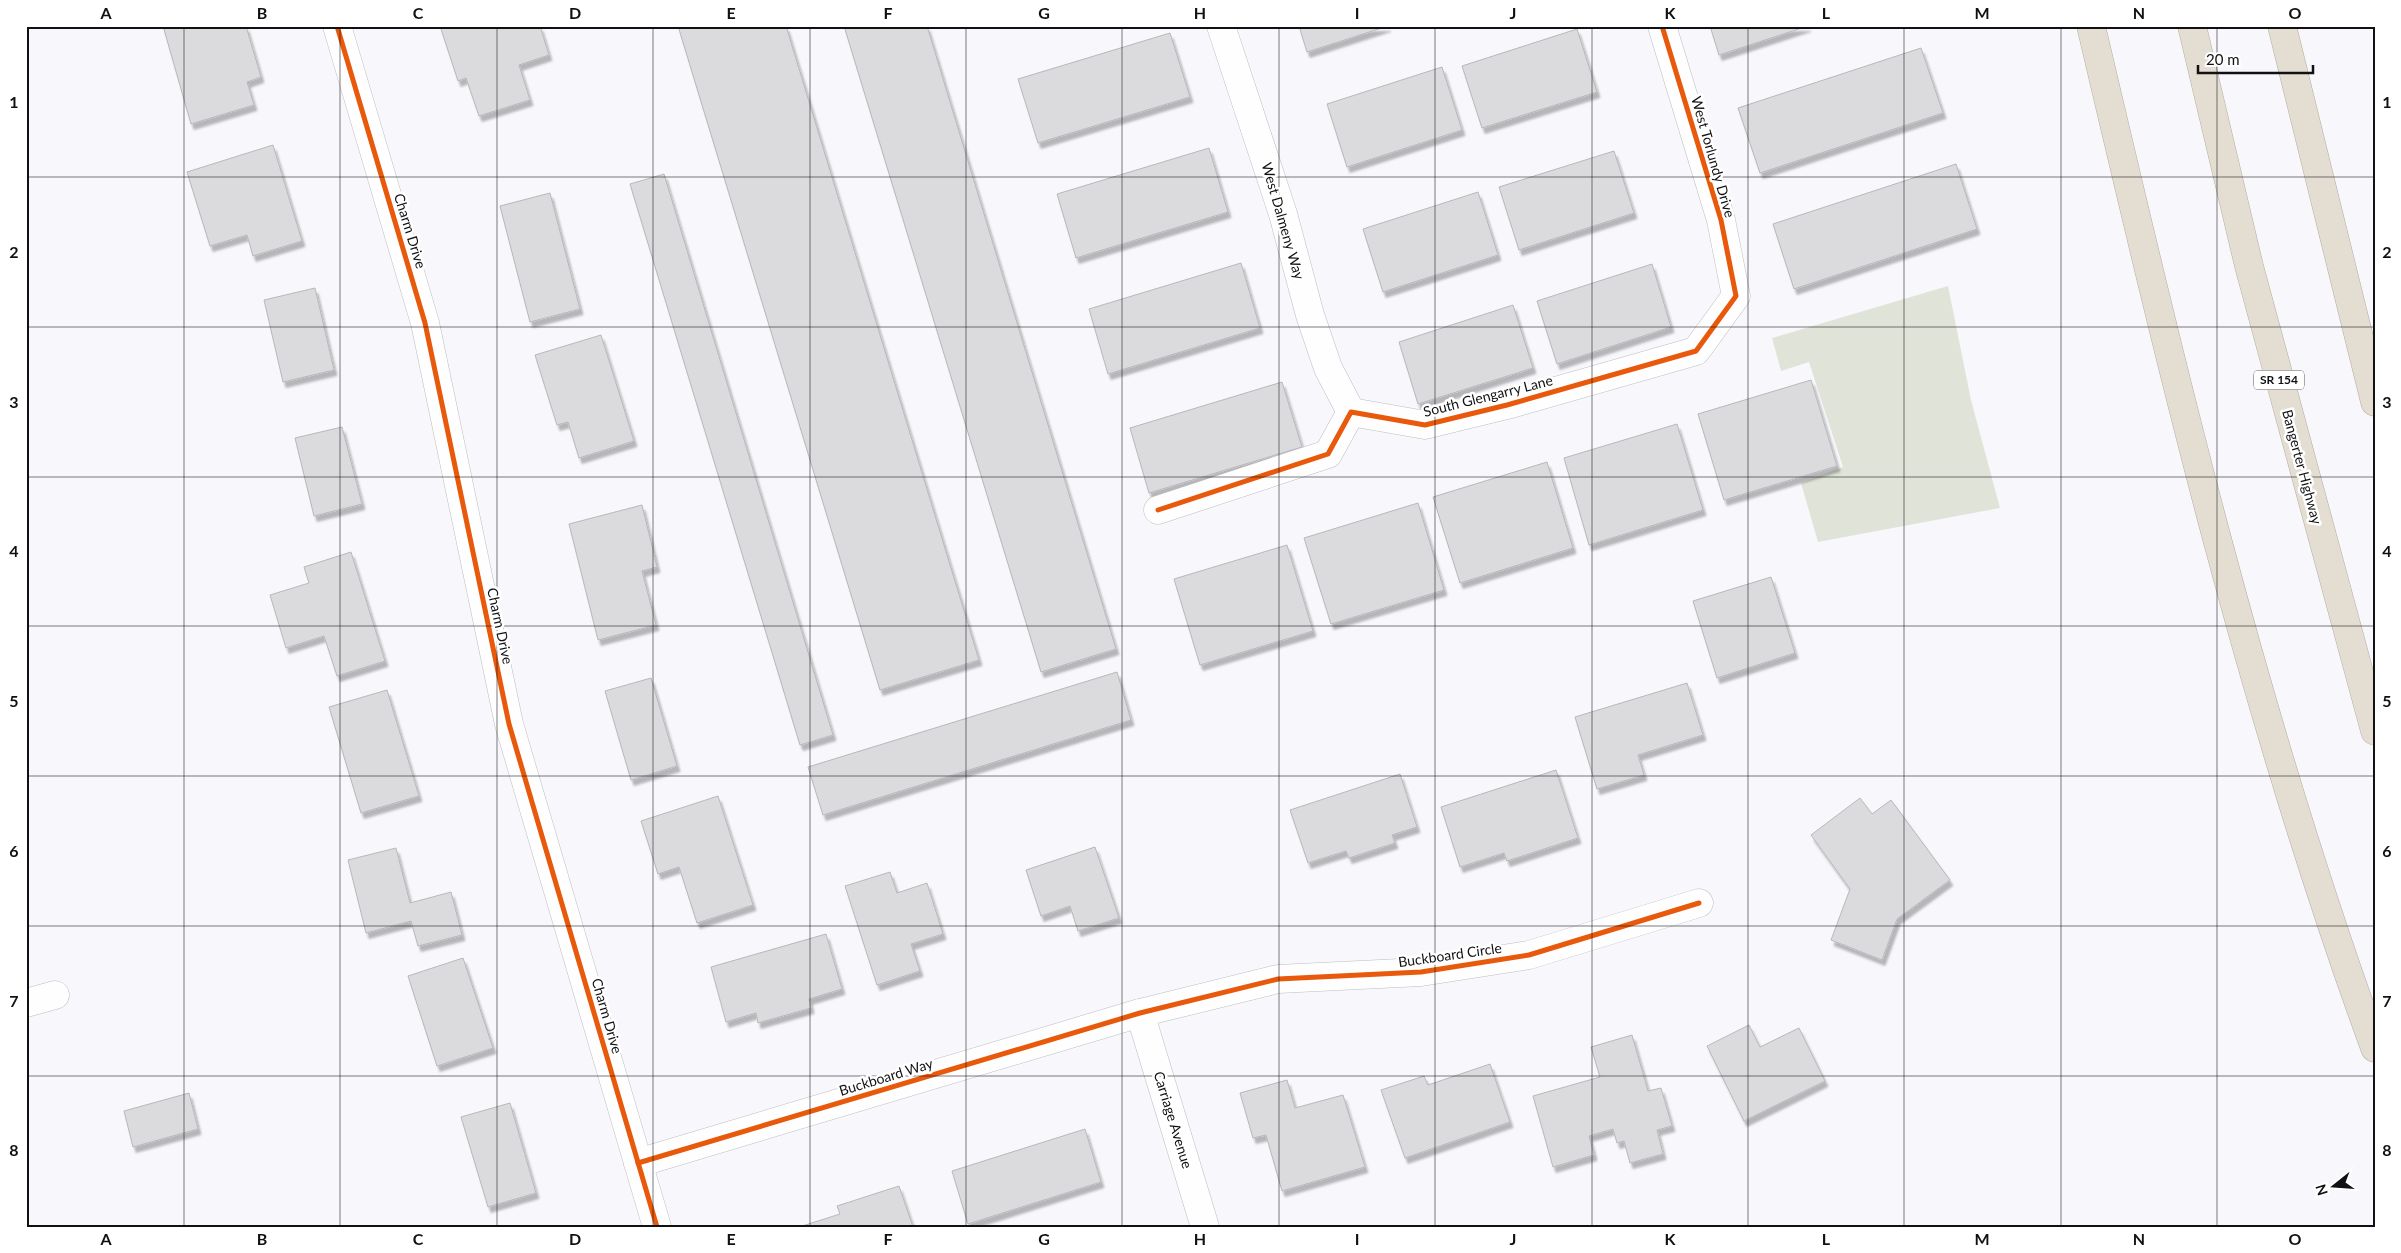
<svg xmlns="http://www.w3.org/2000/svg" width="2401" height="1253" viewBox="0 0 2401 1253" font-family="Lato,sans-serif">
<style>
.green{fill:#e0e4d8}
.building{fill:#dbdadc;stroke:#b9b7b9;filter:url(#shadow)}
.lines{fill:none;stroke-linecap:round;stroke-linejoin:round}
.minor-casing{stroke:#bebdc1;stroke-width:29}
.highway-casing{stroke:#b3aca1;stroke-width:29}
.minor{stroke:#fefeff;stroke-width:28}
.highway{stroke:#e4ded2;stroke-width:28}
.cycleway-casing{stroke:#fff;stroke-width:8}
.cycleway{stroke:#e8590c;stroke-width:5}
.grid{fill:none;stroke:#111113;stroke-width:1;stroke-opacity:0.55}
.labels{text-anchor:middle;stroke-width:5;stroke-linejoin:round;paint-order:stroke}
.shield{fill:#fff;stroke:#58585a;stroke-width:1}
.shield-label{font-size:12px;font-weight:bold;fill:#111113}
.street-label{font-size:14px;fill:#111113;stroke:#fff}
.neatline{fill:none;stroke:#111113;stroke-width:2}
.grid-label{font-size:16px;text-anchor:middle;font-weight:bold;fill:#111113}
</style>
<defs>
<filter id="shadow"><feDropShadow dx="3" dy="5.5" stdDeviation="1" flood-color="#0004"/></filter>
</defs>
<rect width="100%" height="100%" fill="#f8f7fc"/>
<!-- green -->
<polygon class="green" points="1948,286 1971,400 2000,508 1818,542 1801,483 1843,467 1809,362 1781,371 1772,338"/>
<!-- building -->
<g class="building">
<polygon points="163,26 246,26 261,77 247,82 254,105 191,124"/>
<polygon points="440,26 540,26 549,55 519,65 530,100 479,116 466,78 458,81"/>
<polygon points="678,26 786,26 979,660 880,690"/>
<polygon points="844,26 927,26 1116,649 1041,672"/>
<polygon points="1299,26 1388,26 1307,52"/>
<polygon points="1710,26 1808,26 1719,55"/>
<polygon points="1577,29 1597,92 1482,128 1462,66"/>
<polygon points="1170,33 1190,97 1038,143 1018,79"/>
<polygon points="1921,48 1943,113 1760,173 1738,108"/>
<polygon points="1442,67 1462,130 1347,167 1327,104"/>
<polygon points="273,145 302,241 253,256 247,235 210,246 187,172"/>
<polygon points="1209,148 1228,212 1076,258 1057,194"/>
<polygon points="1614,151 1634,213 1519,250 1499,187"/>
<polygon points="1956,164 1977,229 1794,289 1773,224"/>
<polygon points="664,174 833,735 800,745 630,184"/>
<polygon points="1478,192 1498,255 1383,292 1363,229"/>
<polygon points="550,193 580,309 530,322 500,206"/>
<polygon points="1241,263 1260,328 1108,374 1089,309"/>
<polygon points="1652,264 1671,327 1557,364 1537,301"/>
<polygon points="315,288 334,370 283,382 264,300"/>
<polygon points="1513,305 1533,368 1418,404 1399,342"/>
<polygon points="601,335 634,441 579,458 568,422 557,425 535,355"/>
<polygon points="1811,380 1837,466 1724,500 1698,414"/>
<polygon points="1282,382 1302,447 1149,493 1130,428"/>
<polygon points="1677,424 1703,510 1589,545 1564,458"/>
<polygon points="342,427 362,504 314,516 295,438"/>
<polygon points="1547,462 1573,548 1460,583 1433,497"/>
<polygon points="1418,503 1444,590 1331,624 1304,538"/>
<polygon points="642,505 657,567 642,571 656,625 598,640 569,524"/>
<polygon points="1287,545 1313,631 1200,665 1174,579"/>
<polygon points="351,552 385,661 337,676 324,636 286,648 270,595 309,583 304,567"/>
<polygon points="1771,577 1795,653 1717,678 1693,601"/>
<polygon points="1117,672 1131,720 823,815 808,767"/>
<polygon points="651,678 677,766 631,780 605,691"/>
<polygon points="1687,683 1703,735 1638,755 1644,775 1597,789 1575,717"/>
<polygon points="387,690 419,796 361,813 329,707"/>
<polygon points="1556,770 1578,838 1507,861 1504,853 1460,867 1441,807"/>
<polygon points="1400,774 1417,827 1392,835 1395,843 1349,858 1346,851 1308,863 1290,810"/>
<polygon points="718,796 753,905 697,923 679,867 658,874 641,821"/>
<polygon points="1860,798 1872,814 1891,800 1950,880 1897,919 1882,960 1831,940 1850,889 1811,835"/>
<polygon points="1095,847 1119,918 1078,931 1070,906 1041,916 1026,870"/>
<polygon points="396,848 410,903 451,892 462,935 418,946 411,921 366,933 348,860"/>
<polygon points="890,872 897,893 927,883 943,934 911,944 920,971 877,985 845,886"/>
<polygon points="826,934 842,989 809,999 811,1008 758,1023 756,1013 726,1022 711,967"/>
<polygon points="463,958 493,1048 437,1066 408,976"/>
<polygon points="1749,1025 1760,1047 1799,1028 1825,1081 1744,1121 1707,1046"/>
<polygon points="1632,1035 1648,1091 1661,1088 1672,1126 1657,1130 1663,1154 1630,1163 1624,1141 1617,1143 1613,1129 1589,1136 1594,1155 1553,1167 1533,1096 1600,1077 1591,1047"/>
<polygon points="1490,1064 1510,1122 1405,1158 1381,1090 1424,1076 1428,1085"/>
<polygon points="1287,1080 1295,1108 1343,1095 1365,1167 1282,1191 1266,1135 1253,1138 1240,1093"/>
<polygon points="189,1093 198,1129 133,1147 124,1111"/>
<polygon points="510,1103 536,1193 488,1207 461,1117"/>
<polygon points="1085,1129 1101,1182 968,1224 952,1171"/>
<polygon points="899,1186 913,1227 799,1227 840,1214 837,1206"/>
</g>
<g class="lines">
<defs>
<g id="minor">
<polyline points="337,26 425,323 509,724 657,1227"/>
<polyline points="1221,26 1283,214 1310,315 1328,368 1351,412"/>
<polyline points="1158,510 1328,454 1351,412 1425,425 1507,405 1696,351 1736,296 1721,220 1662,26"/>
<polyline points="26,1003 55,995"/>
<polyline points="1140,1013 1205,1227"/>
<polyline points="638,1163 1140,1013 1278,979 1421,972 1529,955 1699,903"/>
</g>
<g id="highway">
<path d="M2091 26C2172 370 2253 715 2375 1048"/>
<polyline points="2192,26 2249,266 2375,731"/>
<polyline points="2282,26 2375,402"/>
</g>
</defs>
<!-- minor casing -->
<use href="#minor" class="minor-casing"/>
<!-- highway casing -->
<use href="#highway" class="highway-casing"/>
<!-- minor -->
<use href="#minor" class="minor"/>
<!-- highway -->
<use href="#highway" class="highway"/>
<defs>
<g id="cycleway">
<polyline points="337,26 425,323 509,724 657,1227"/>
<polyline points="1158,510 1328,454 1351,412 1425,425 1507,405 1696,351 1736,296 1721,220 1662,26"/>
<polyline points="638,1163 1140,1013 1278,979 1421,972 1529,955 1699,903"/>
</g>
</defs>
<!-- cycleway casing -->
<use href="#cycleway" class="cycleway-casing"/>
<!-- cycleway -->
<use href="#cycleway" class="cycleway"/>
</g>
<!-- grid -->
<path class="grid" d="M184 26V1227M340 26V1227M497 26V1227M653 26V1227M810 26V1227M966 26V1227M1122 26V1227M1279 26V1227M1435 26V1227M1592 26V1227M1748 26V1227M1904 26V1227M2061 26V1227M2217 26V1227M26 177H2375M26 327H2375M26 477H2375M26 626H2375M26 776H2375M26 926H2375M26 1076H2375"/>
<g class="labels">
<!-- shield labels -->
<rect class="shield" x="2254" y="370.5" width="50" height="19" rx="4"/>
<g class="shield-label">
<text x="2279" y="384">SR 154</text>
</g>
<!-- street labels -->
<g class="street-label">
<text transform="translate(1713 157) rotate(74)" y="5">West Torlundy Drive</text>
<text transform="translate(1283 221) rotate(74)" y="5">West Dalmeny Way</text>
<text transform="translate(410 231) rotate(73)" y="5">Charm Drive</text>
<text transform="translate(1488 396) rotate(-14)" y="5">South Glengarry Lane</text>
<text transform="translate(2302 467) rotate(75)" y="5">Bangerter Highway</text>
<text transform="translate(500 626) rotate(78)" y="5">Charm Drive</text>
<text transform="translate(1450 955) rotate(-8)" y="5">Buckboard Circle</text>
<text transform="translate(607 1016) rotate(74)" y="5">Charm Drive</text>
<text transform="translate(886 1077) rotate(-17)" y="5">Buckboard Way</text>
<text transform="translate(1173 1120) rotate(73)" y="5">Carriage Avenue</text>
</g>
</g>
<!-- border -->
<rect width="2401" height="1253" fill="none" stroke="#ffffff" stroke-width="55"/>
<!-- north arrow -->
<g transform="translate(2334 1186) rotate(253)" stroke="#ffffff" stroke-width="4" paint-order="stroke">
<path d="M0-4L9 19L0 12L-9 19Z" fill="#111113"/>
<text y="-8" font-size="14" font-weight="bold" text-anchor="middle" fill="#111113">N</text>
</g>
<!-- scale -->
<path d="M2198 65v8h115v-8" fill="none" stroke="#111113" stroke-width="2.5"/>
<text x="2206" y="65" font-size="15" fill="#111113" stroke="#ffffff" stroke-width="4" paint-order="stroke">20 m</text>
<rect x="28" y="28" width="2346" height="1198" class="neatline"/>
<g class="grid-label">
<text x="106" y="19">A</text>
<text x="262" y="19">B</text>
<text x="418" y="19">C</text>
<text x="575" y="19">D</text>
<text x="731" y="19">E</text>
<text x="888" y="19">F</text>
<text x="1044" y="19">G</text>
<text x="1200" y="19">H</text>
<text x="1357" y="19">I</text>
<text x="1513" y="19">J</text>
<text x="1670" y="19">K</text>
<text x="1826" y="19">L</text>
<text x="1982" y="19">M</text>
<text x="2139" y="19">N</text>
<text x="2295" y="19">O</text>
<text x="14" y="108">1</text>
<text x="2387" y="108">1</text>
<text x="14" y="258">2</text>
<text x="2387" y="258">2</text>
<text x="14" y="408">3</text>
<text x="2387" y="408">3</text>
<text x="14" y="557">4</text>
<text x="2387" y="557">4</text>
<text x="14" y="707">5</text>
<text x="2387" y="707">5</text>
<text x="14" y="857">6</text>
<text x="2387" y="857">6</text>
<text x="14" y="1007">7</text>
<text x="2387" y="1007">7</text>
<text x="14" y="1156">8</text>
<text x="2387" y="1156">8</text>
<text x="106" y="1245">A</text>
<text x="262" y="1245">B</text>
<text x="418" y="1245">C</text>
<text x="575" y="1245">D</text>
<text x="731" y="1245">E</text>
<text x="888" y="1245">F</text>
<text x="1044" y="1245">G</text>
<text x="1200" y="1245">H</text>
<text x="1357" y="1245">I</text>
<text x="1513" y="1245">J</text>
<text x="1670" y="1245">K</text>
<text x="1826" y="1245">L</text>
<text x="1982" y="1245">M</text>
<text x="2139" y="1245">N</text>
<text x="2295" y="1245">O</text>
</g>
</svg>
